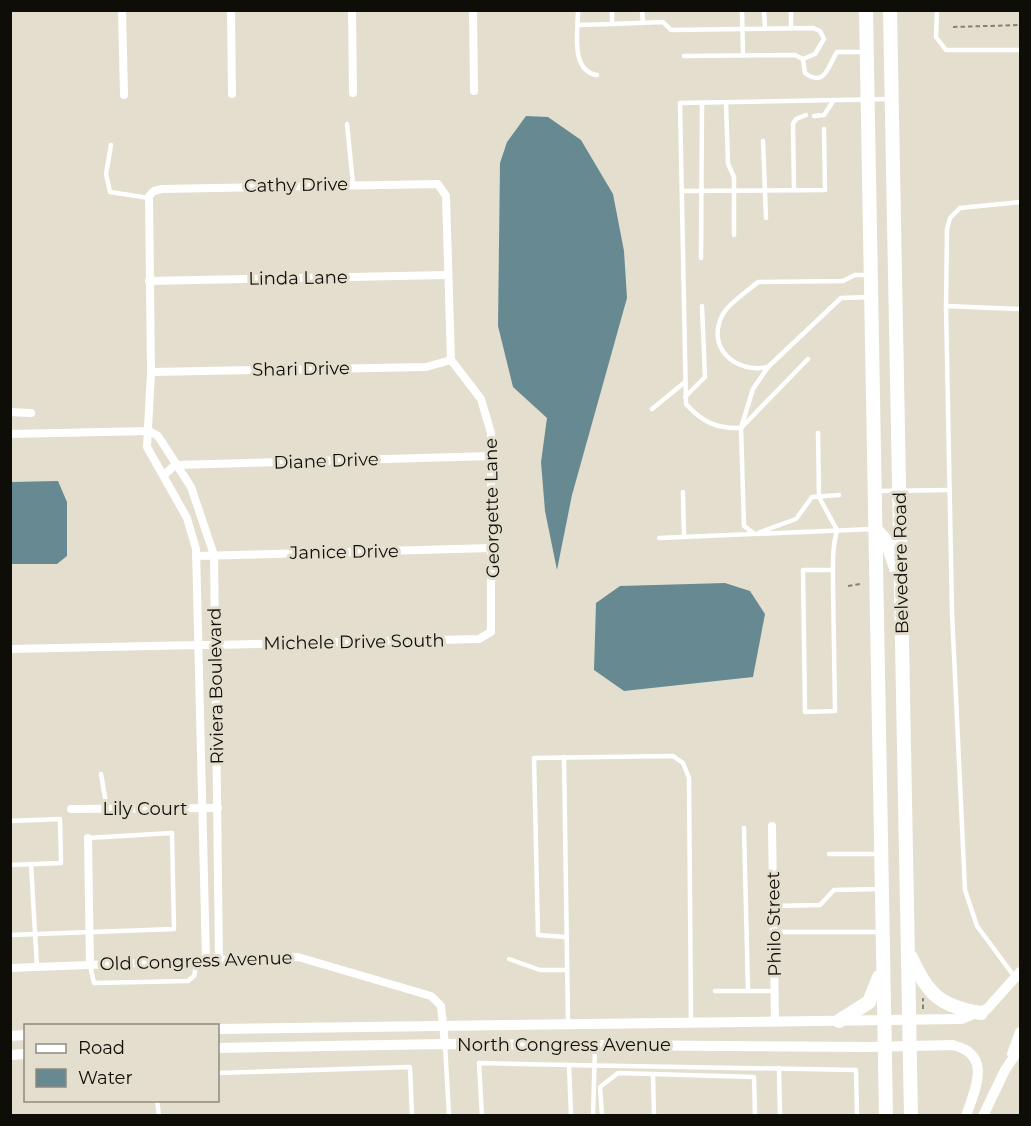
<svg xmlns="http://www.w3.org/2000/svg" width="1031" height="1126" viewBox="0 0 1031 1126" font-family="Montserrat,sans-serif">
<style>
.water{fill:#678a92}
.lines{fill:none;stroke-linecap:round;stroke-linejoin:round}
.path{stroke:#858176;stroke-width:2;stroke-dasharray:4.5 3;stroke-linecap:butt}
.service{stroke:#fff;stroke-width:4.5}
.minor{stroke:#fff;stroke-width:8}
.tertiary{stroke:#fff;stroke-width:10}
.primary{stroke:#fff;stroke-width:14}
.labels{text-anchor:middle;stroke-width:6;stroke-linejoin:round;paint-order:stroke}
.street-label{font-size:18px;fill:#0f0d08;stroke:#e4dece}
</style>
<rect width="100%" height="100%" fill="#e4dece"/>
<!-- water -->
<g class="water">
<polygon points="526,116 548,117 581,140 613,194 624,251 627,298 572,495 557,570 545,511 541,462 547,418 513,387 498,326 500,163 507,142"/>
<polygon points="58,481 67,502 67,556 57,564 11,564 11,482"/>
<polygon points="725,583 750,591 765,614 753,677 624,691 594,670 596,603 620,586"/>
</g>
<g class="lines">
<!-- path -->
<g class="path">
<polyline points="953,27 1020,25"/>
<polyline points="848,586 860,584"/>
<polyline points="923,1009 923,998"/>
</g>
<!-- service -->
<g class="service">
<path d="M578 10C578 31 570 71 597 75"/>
<polyline points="642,10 643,23"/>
<polyline points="742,10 743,55"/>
<polyline points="764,10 765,29"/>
<polyline points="791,10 791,28"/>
<polyline points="937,10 936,37 946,50 1020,50"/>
<polyline points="612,24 663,22 671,30 813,28 820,31 824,39 815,54 803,59"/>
<polyline points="578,25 612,24 612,10"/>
<polyline points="684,56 795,55 803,59"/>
<path d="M803 59 805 73C825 88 828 66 837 52H864"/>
<polyline points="726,103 728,164 734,177 734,235"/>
<polyline points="814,116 824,115 834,100"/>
<polyline points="347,124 353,184"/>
<polyline points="763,141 766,218"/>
<polyline points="111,145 106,174 110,192 149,198"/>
<polyline points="794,190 793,124 796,119 806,115"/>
<polyline points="682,191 825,190 824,129"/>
<polyline points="701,258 702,103"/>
<path d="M870 297 841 298 768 367C735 374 705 347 723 314 730 302 748 291 758 282L843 281 855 275H870"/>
<polyline points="946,306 947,229 950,218 960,208 1020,202"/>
<path d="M808 359 741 428C717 429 702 422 686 404L680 103 889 99"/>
<polyline points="768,367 753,389 741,428 744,526 755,534 873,529"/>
<polyline points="685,397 705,377 702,306"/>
<polyline points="652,409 685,382"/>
<path d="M818 433 819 497 837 530C832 548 833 565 833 584L835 711 805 712 803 570H833"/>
<polyline points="878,491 950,490"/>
<polyline points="683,492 684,537"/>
<polyline points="760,532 796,519 812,497 839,495"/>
<polyline points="659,538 752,534"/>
<polyline points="564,757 568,1023"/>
<polyline points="101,774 107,809"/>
<polyline points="10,821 60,819 61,863 10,865"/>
<polyline points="744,828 748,991"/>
<polyline points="829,854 878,854"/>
<polyline points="31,864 37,967"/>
<polyline points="774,906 820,905 834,890 881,889"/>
<polyline points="774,932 879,932"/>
<polyline points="10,935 174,929 172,833 88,838"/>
<polyline points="565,937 538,935 534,758 673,756 683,763 689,778 691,1022"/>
<polyline points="509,959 540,970 566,970"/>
<polyline points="90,965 94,983 188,981 194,976 197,961"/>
<polyline points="1014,976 977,926 965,890 952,612 946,306 1020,309"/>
<polyline points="715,991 775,991"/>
<polyline points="445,1044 449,1116"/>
<polyline points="569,1065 856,1070 857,1116"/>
<polyline points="779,1068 780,1116"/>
<polyline points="218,1073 410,1067 412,1116"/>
<polyline points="653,1074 654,1116"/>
<polyline points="157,1100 159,1116"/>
<polyline points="482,1116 479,1063 569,1065 571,1116"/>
<polyline points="593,1116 595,1046"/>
<polyline points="602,1116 600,1087 618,1073 754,1077 755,1116"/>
</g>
<!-- minor -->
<g class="minor">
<polyline points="122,10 124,95"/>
<polyline points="231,10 232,94"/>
<polyline points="352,10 353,93"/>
<polyline points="473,10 474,91"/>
<polyline points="149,281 447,275"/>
<polyline points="151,372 426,367 451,360"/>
<polyline points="10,412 31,413"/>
<polyline points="149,431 158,436 191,487 214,555 219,960"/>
<polyline points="10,434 149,431"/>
<polyline points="164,475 175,465 492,456"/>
<polyline points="196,556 492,548"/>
<polyline points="10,649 198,645 215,645 479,639 491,632 491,433 481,399 451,360 446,196 438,184 162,189 154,191 149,196 151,372 147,447 187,518 196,549 206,960"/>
<polyline points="71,809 218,808"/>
<polyline points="772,826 775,1022"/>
<polyline points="88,838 90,965"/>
<polyline points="10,968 298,957 431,996 441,1006 445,1044"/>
</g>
<!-- tertiary -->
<g class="tertiary">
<polyline points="218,1029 961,1019 987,1009 1020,972"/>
<polyline points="10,1036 26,1035"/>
<path d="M218 1048 445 1044 869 1047 953 1045C993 1055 975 1089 966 1116"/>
<polyline points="1012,1054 1020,1032"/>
<polyline points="10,1055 26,1054"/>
<polyline points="983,1116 1005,1070 1020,1048"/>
</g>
<!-- primary -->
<g class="primary">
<polyline points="866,10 886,1116"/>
<polyline points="890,10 911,1116"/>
<polyline points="875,529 887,542 896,568"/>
<path d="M911 957C927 994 941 1007 981 1013"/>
<polyline points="839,1021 869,1002 879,977"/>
</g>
</g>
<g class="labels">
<!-- street labels -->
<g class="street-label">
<text transform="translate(296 185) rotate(-1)" y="6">Cathy Drive</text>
<text transform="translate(298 278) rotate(-1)" y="6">Linda Lane</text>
<text transform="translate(301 369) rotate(-1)" y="6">Shari Drive</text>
<text transform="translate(326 461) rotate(-2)" y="6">Diane Drive</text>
<text transform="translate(492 508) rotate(-91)" y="6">Georgette Lane</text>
<text transform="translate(344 552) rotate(-1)" y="6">Janice Drive</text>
<text transform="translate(901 563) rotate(-91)" y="6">Belvedere Road</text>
<text transform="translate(354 642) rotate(-1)" y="6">Michele Drive South</text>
<text transform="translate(216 686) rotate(-91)" y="6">Riviera Boulevard</text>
<text x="145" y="815">Lily Court</text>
<text transform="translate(774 924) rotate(-91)" y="6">Philo Street</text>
<text transform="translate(196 961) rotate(-2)" y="6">Old Congress Avenue</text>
<text x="564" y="1051">North Congress Avenue</text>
</g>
</g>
<!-- border -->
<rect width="1031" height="1126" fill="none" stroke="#0f0d08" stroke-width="24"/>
<!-- legend -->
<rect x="24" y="1024" width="195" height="78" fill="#e4dece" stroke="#8f8a7f" stroke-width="1.5"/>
<rect x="36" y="1044" width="30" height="9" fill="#ffffff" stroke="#8f8a7f" stroke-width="1.5"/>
<text x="78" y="1054" font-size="18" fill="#0f0d08">Road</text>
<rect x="36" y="1069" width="30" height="18" fill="#678a92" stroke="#8f8a7f" stroke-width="1.5"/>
<text x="78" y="1084" font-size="18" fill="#0f0d08">Water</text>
</svg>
